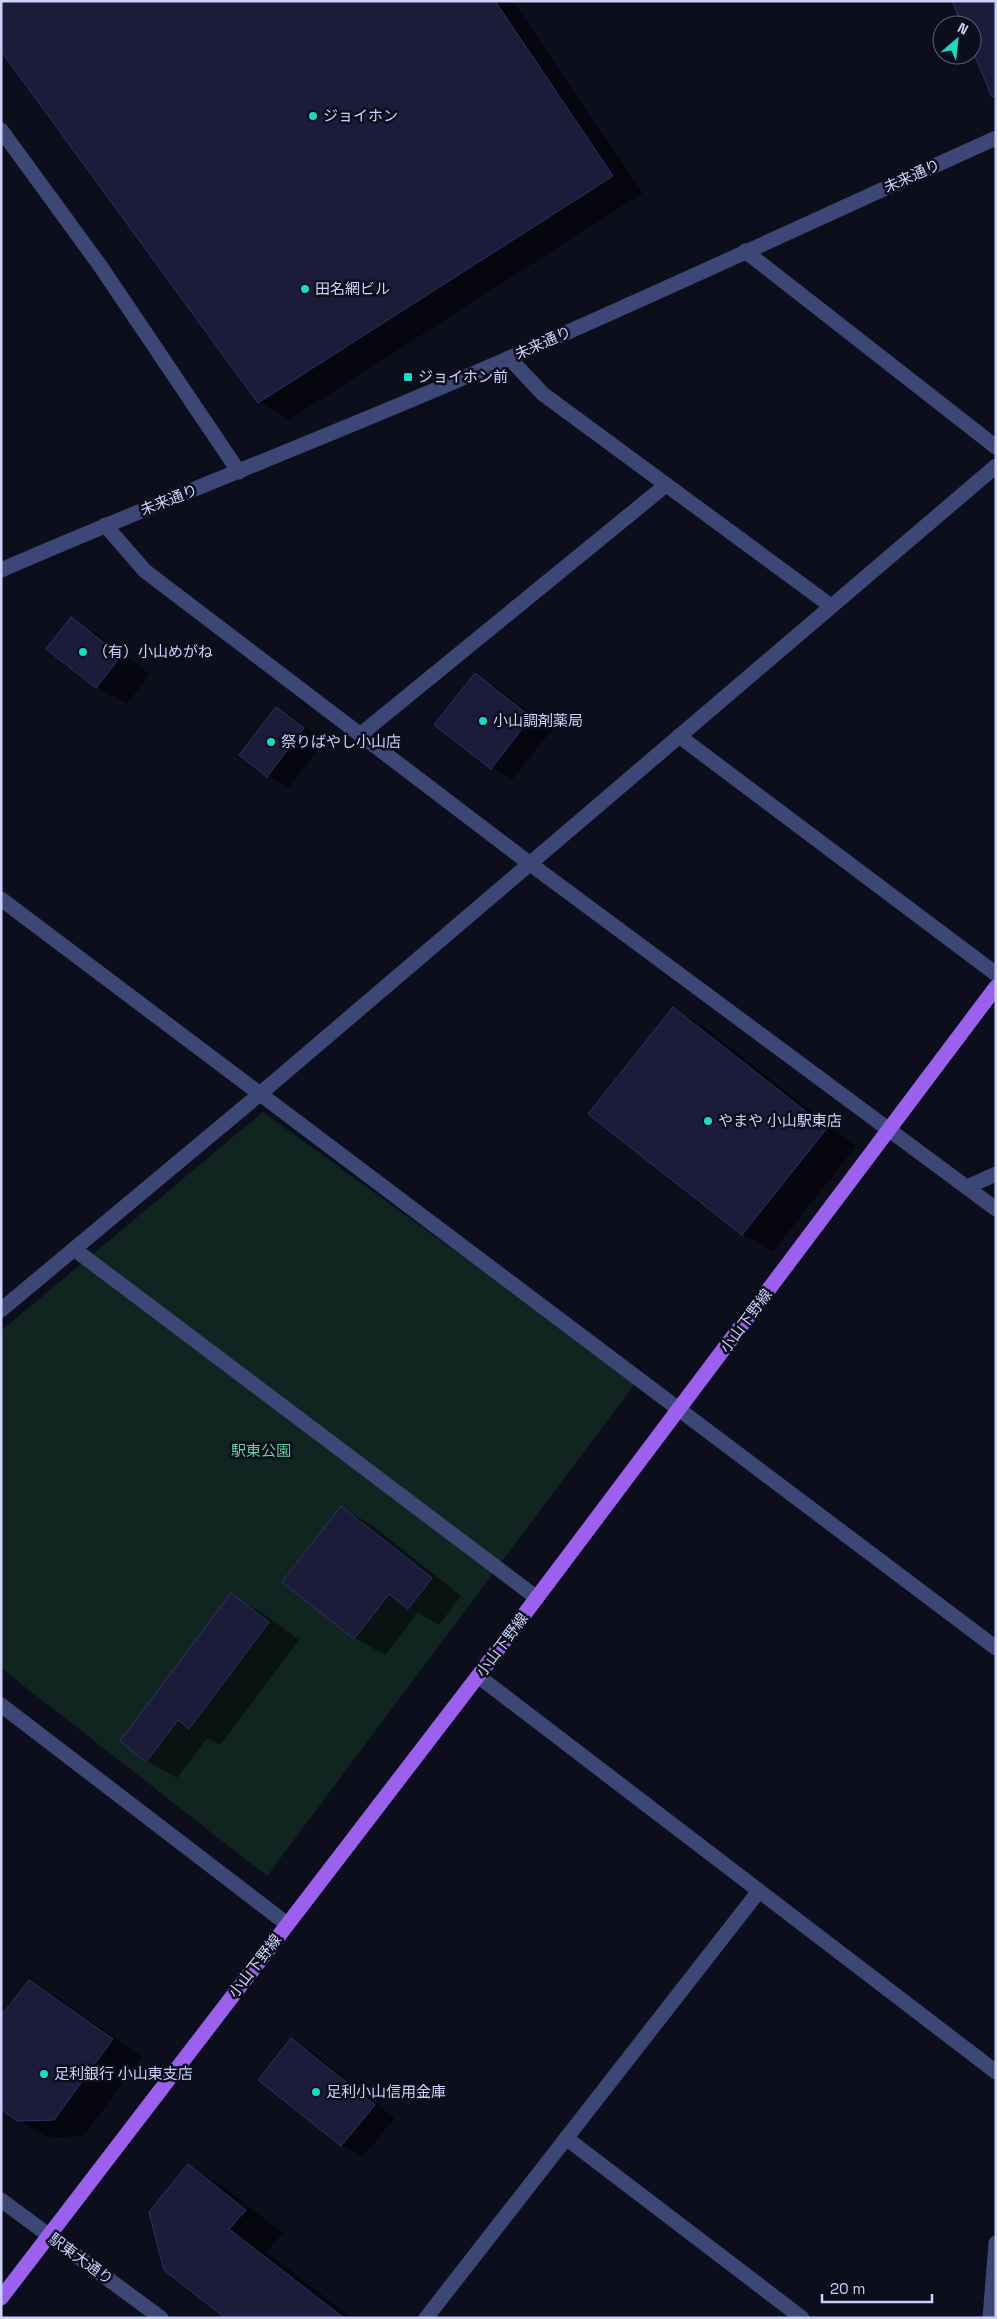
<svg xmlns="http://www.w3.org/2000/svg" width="997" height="2319" viewBox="0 0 997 2319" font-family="'Space Grotesk','Noto Sans JP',sans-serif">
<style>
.green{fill:#112520}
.shadow{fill:#0007}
.building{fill:#1b1c3a;stroke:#303164}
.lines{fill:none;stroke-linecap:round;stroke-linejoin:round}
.minor{stroke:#3d4776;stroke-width:15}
.major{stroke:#9b60ee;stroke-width:15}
.poi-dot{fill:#18dbc5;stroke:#0d0e1c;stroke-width:2}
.labels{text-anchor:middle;stroke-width:5;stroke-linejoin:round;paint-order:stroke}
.poi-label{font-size:15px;fill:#cdd2fa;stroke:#0d0e1c;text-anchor:start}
.street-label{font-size:15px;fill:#cdd2fa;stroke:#0d0e1c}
.park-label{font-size:15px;fill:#62d19e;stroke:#0d0e1c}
</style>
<rect width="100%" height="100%" fill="#0d0e1c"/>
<!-- green -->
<polygon class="green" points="263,1112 636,1382 267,1876 1,1668 1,1331"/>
<!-- shadow -->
<g class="shadow">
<polygon points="1,1 513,1 643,193 289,420 259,402"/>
<polygon points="71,619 101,636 150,674 127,704 96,687"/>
<polygon points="475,675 496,687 552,730 512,780 492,768 436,724"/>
<polygon points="276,709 297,721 324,741 289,788 268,776"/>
<polygon points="673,1008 703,1026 856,1146 773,1252 743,1234 590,1114"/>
<polygon points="342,1508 372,1525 461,1596 439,1625 418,1613 385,1655 355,1638"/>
<polygon points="231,1595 261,1612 299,1640 220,1745 207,1738 177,1778 147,1761 121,1741"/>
<polygon points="30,1982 60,1999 142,2057 84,2136 48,2138 18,2120"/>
<polygon points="292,2040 312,2052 395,2118 363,2157 342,2145 260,2079"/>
<polygon points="188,2166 226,2188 283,2233 267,2252 352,2318 227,2318"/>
</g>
<!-- building -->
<g class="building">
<polygon points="1,1 495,1 613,176 258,403 1,51"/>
<polygon points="952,1 996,1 996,95 992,97 972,49 972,25 962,25"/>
<polygon points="71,617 121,656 96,688 46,649"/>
<polygon points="475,673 531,717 491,769 434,725"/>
<polygon points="276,707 304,728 267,777 239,755"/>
<polygon points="673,1007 827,1128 742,1235 588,1114"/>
<polygon points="341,1506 432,1578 408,1609 389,1594 354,1639 282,1582"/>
<polygon points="231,1593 269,1622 189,1729 178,1720 146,1762 120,1741"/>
<polygon points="29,1980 113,2039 54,2120 17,2121 1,2109 1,2016"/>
<polygon points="291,2038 375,2105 341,2146 258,2080"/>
<polygon points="188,2164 246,2210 229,2229 344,2318 225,2318 164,2270 149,2212"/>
</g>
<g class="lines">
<!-- minor -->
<g class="minor">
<polyline points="1,130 101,267 239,472"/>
<polyline points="745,251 996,447"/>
<polyline points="509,358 543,394 831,606"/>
<polyline points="105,525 145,571 529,863 996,1209"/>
<path d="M1 570C169 497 341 432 509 358 672 287 834 211 996 138"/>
<polyline points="361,734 666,485"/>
<polyline points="679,736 996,974"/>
<polyline points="1,899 996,1648"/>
<polyline points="967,1187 996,1174"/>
<polyline points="74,1249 537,1598"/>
<polyline points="1,1310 261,1093 996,466"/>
<polyline points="478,1676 996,2072"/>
<polyline points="1,1705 287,1924"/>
<polyline points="566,2138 802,2318"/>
<polyline points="1,2200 161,2318"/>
<polyline points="426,2318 759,1891"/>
<polyline points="990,2318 996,2243"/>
</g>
<!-- major -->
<polyline class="major" points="1,2298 478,1676 996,987"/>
</g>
<!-- markers -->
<g class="poi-dot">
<circle cx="313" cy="116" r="5"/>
<circle cx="305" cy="289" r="5"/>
<rect x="403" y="372" width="10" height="10" rx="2.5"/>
<circle cx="83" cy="652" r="5"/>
<circle cx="483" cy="721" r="5"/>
<circle cx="271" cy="742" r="5"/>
<circle cx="708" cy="1121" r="5"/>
<circle cx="44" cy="2074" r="5"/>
<circle cx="316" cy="2092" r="5"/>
</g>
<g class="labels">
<!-- poi labels -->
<g class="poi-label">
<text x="323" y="121">ジョイホン</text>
<text x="315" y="294">田名網ビル</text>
<text x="418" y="382">ジョイホン前</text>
<text x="93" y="657">（有）小山めがね</text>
<text x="493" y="726">小山調剤薬局</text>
<text x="281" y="747">祭りばやし小山店</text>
<text x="718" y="1126">やまや 小山駅東店</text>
<text x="54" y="2079">足利銀行 小山東支店</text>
<text x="326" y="2097">足利小山信用金庫</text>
</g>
<!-- street labels -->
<g class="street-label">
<text transform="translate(912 176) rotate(-24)" y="5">未来通り</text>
<text transform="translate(543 343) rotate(-24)" y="5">未来通り</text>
<text transform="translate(169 500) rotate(-21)" y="5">未来通り</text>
<text transform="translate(746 1321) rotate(-53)" y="5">小山下野線</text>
<text transform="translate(502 1645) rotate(-53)" y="5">小山下野線</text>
<text transform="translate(255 1966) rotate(-52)" y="5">小山下野線</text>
<text transform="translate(81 2259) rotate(36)" y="5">駅東大通り</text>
</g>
<!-- park labels -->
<g class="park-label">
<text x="261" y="1456">駅東公園</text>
</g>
</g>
<!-- border -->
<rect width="997" height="2319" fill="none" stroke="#cdd2fa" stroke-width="5"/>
<!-- north arrow -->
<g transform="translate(957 40) rotate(28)"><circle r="24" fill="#0d0e1c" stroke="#5a5c75"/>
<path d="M0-4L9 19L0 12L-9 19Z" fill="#18dbc5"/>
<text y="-8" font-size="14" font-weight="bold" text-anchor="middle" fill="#cdd2fa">N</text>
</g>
<!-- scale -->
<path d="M822 2294v8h110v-8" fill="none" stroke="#cdd2fa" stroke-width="2.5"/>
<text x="830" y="2294" font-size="15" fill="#cdd2fa" stroke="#0d0e1c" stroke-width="4" paint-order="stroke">20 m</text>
</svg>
